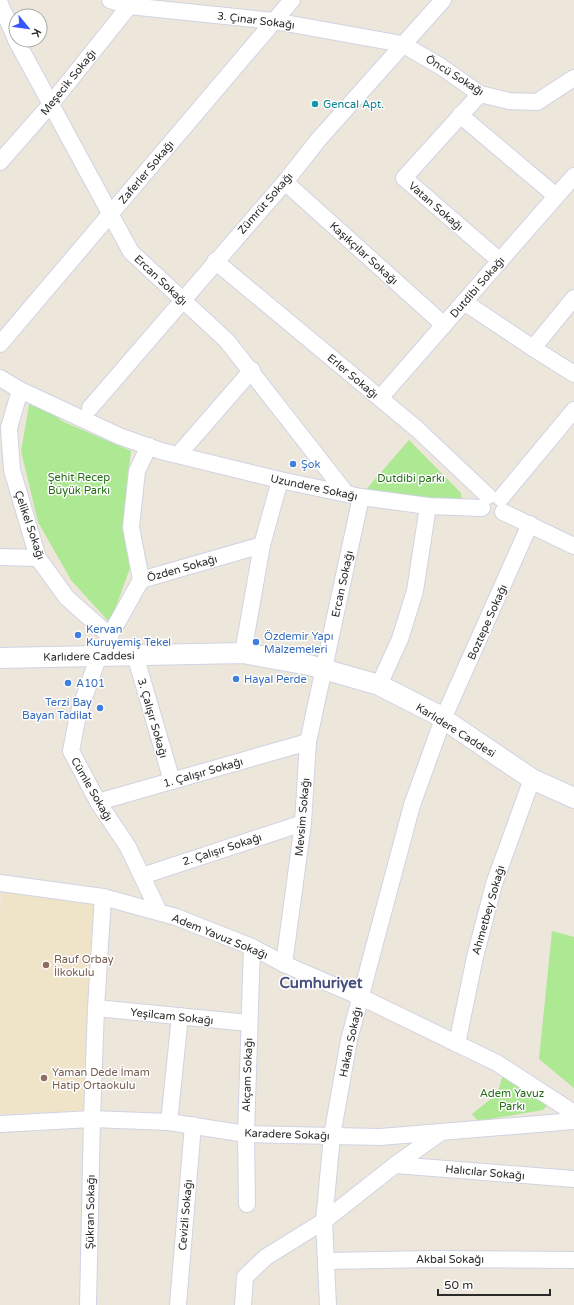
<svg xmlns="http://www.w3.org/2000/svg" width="574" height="1305" viewBox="0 0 574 1305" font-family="'Varela Round',sans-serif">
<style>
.education{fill:#f0e4c8}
.green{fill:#ade892}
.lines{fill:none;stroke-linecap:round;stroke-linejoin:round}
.minor-casing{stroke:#d0d3e4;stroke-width:18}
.tertiary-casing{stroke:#d0d3e4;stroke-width:22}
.minor{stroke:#fff;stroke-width:16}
.tertiary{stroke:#fff;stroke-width:20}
.culture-dot{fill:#0f9aa8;stroke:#fff;stroke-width:1.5}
.shop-dot{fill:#3f7fe0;stroke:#fff;stroke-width:1.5}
.education-dot{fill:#8d6e63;stroke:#fff;stroke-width:1.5}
.labels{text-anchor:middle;stroke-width:3;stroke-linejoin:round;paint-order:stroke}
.street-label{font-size:11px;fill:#2a2a2a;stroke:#fff}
.culture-label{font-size:11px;fill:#0d838f;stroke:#fff;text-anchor:start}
.shop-label{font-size:11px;fill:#366cbe;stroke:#fff;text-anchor:start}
.park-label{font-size:11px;fill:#246c14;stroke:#fff}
.education-label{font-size:11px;fill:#785e54;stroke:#fff;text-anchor:start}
.district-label{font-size:15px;font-weight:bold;fill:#474f7e;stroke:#fff}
</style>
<rect width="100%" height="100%" fill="#ede6da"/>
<!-- education -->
<polygon class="education" points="2,889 96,904 88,1111 0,1114 0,915"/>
<!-- green -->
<g class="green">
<polygon points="30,400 64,422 131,451 123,522 130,568 110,623 71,580 38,522 21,451"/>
<polygon points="409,440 461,493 462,506 364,492"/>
<polygon points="552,931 574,937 574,1088 539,1059"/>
<polygon points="503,1075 549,1103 543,1110 478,1121 472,1114 497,1094"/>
</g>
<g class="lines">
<defs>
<g id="minor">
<polyline points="110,0 129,6 274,21 402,44 440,66 480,94 509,101 537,102 574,78"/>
<polyline points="0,4 16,39"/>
<polyline points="16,40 131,252 227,341 345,492"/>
<polyline points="480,94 404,178 500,261"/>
<polyline points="460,115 556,196"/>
<polyline points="0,162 50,105 134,0"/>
<polyline points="285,182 444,325"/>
<polyline points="215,261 417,429 488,496"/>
<polyline points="464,302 533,348 574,298"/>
<polyline points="0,344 292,0"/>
<polyline points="533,348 574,374"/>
<polyline points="0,378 20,390 119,436 161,451 280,480 361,497 428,506 482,508"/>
<polyline points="20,390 9,428 12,470 38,558 67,598 110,636"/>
<polyline points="380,398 574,176"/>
<polyline points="90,408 285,182 319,139 443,0"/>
<polyline points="178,455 252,370"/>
<polyline points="501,498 574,410"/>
<polyline points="503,512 574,546"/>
<polyline points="0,557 38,558"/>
<polyline points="141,580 131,527 137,471 149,446"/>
<polyline points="243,653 262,545 280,480"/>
<polyline points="135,655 172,781"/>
<polyline points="379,685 400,639 415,591 428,506"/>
<polyline points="98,802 308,742"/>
<polyline points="142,876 303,823"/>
<polyline points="0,883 103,897 176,917 252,947 284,964 365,999 497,1063 574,1113"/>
<polyline points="159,912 128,847 98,802 71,751 78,715 99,655 141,580 262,545"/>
<polyline points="284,964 303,823 308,742 361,497"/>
<polyline points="96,1008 249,1023"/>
<polyline points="457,1044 475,957 494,884 532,779"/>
<polyline points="169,1122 180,1016"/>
<polyline points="0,1124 92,1119 169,1122 246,1134 380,1137 574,1121"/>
<polyline points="395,1165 574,1179"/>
<polyline points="247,1204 246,1134 252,947"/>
<polyline points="326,1261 435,1259 574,1260"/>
<polyline points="88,1305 92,1119 96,1008 103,897"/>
<polyline points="178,1305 193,1125"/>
<polyline points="243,1305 245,1277 266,1257 324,1221 395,1165 440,1133"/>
<polyline points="328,1305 324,1221 332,1136 349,1040 412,805 443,719 530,524"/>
</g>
<polyline id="tertiary" points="0,658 243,653 309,665 379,685 436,714 532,779 574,798"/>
</defs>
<!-- minor casing -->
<use href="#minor" class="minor-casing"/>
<!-- tertiary casing -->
<use href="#tertiary" class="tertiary-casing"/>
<!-- minor -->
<use href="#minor" class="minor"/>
<!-- tertiary -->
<use href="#tertiary" class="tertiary"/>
</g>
<!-- markers -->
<circle class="culture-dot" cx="315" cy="104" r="4"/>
<g class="shop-dot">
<circle cx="293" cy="464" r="4"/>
<circle cx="78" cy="635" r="4"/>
<circle cx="256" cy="642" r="4"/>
<circle cx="236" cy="679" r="4"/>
<circle cx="68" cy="683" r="4"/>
<circle cx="100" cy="708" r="4"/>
</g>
<g class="education-dot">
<circle cx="46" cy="965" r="4"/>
<circle cx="44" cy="1078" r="4"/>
</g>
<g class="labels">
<!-- street labels -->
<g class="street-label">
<text transform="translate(256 20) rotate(7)" y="4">3. Çınar Sokağı</text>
<text transform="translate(455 75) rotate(32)" y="4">Öncü Sokağı</text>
<text transform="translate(68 82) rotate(-51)" y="4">Meşecik Sokağı</text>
<text transform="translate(146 172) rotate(-50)" y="4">Zaferler Sokağı</text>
<text transform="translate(265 203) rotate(-49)" y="4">Zümrüt Sokağı</text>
<text transform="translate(436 206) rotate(41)" y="4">Vatan Sokağı</text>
<text transform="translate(364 253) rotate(42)" y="4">Kaşıkçılar Sokağı</text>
<text transform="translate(161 280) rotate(43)" y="4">Ercan Sokağı</text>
<text transform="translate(477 287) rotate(-49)" y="4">Dutdibi Sokağı</text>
<text transform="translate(353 376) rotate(40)" y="4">Erler Sokağı</text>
<text transform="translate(314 487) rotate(12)" y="4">Uzundere Sokağı</text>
<text transform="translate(30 525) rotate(71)" y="4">Çelikel Sokağı</text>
<text transform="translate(182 568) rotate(-16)" y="4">Özden Sokağı</text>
<text transform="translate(342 584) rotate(-78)" y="4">Ercan Sokağı</text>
<text transform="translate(487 622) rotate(-66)" y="4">Boztepe Sokağı</text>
<text transform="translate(89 656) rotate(-1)" y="4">Karlıdere Caddesi</text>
<text transform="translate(153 718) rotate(74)" y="4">3. Çalışır Sokağı</text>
<text transform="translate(456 730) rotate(32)" y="4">Karlıdere Caddesi</text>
<text transform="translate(203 772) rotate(-16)" y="4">1. Çalışır Sokağı</text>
<text transform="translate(92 789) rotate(60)" y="4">Cümle Sokağı</text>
<text transform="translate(302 817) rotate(-85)" y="4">Mevsim Sokağı</text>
<text transform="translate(222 849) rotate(-18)" y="4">2. Çalışır Sokağı</text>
<text transform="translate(488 910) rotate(-74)" y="4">Ahmetbey Sokağı</text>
<text transform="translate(220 936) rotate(22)" y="4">Adem Yavuz Sokağı</text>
<text transform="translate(172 1016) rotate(6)" y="4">Yeşilcam Sokağı</text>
<text transform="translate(350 1042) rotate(-78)" y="4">Hakan Sokağı</text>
<text transform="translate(247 1075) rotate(-88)" y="4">Akçam Sokağı</text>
<text transform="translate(287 1134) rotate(2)" y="4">Karadere Sokağı</text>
<text transform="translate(485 1172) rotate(5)" y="4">Halıcılar Sokağı</text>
<text transform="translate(90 1212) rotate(-89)" y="4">Şükran Sokağı</text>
<text transform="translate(185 1215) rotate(-85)" y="4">Cevizli Sokağı</text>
<text x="450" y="1263">Akbal Sokağı</text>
</g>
<!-- culture labels -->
<g class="culture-label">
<text x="323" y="108">Gencal Apt.</text>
</g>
<!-- shop labels -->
<g class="shop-label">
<text x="301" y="468">Şok</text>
<text x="86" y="633">Kervan<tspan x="86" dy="13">Kuruyemiş Tekel</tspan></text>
<text x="264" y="640">Özdemir Yapı<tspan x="264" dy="13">Malzemeleri</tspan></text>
<text x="244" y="683">Hayal Perde</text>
<text x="76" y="687">A101</text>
<text x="92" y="706" text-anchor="end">Terzi Bay<tspan x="92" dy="13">Bayan Tadilat</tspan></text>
</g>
<!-- park labels -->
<g class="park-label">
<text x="79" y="481">Şehit Recep<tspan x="79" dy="13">Büyük Parkı</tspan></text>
<text x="411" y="482">Dutdibi parkı</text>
<text x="512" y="1097">Adem Yavuz<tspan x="512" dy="13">Parkı</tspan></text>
</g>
<!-- education labels -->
<g class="education-label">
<text x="54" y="963">Rauf Orbay<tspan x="54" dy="13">İlkokulu</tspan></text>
<text x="52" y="1076">Yaman Dede İmam<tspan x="52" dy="13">Hatip Ortaokulu</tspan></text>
</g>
<!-- district labels -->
<g class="district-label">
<text x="321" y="988">Cumhuriyet</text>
</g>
</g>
<!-- north arrow -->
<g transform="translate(28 28) rotate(119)"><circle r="19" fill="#ffffff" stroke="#aaaaaa"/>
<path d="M0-3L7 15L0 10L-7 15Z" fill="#3656ff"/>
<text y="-6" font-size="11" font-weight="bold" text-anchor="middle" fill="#2a2a2a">K</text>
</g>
<!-- scale -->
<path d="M438 1289v6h112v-6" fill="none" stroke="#2a2a2a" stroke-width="2"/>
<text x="444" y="1289" font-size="12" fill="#2a2a2a" stroke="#ffffff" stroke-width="3" paint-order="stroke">50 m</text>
</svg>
